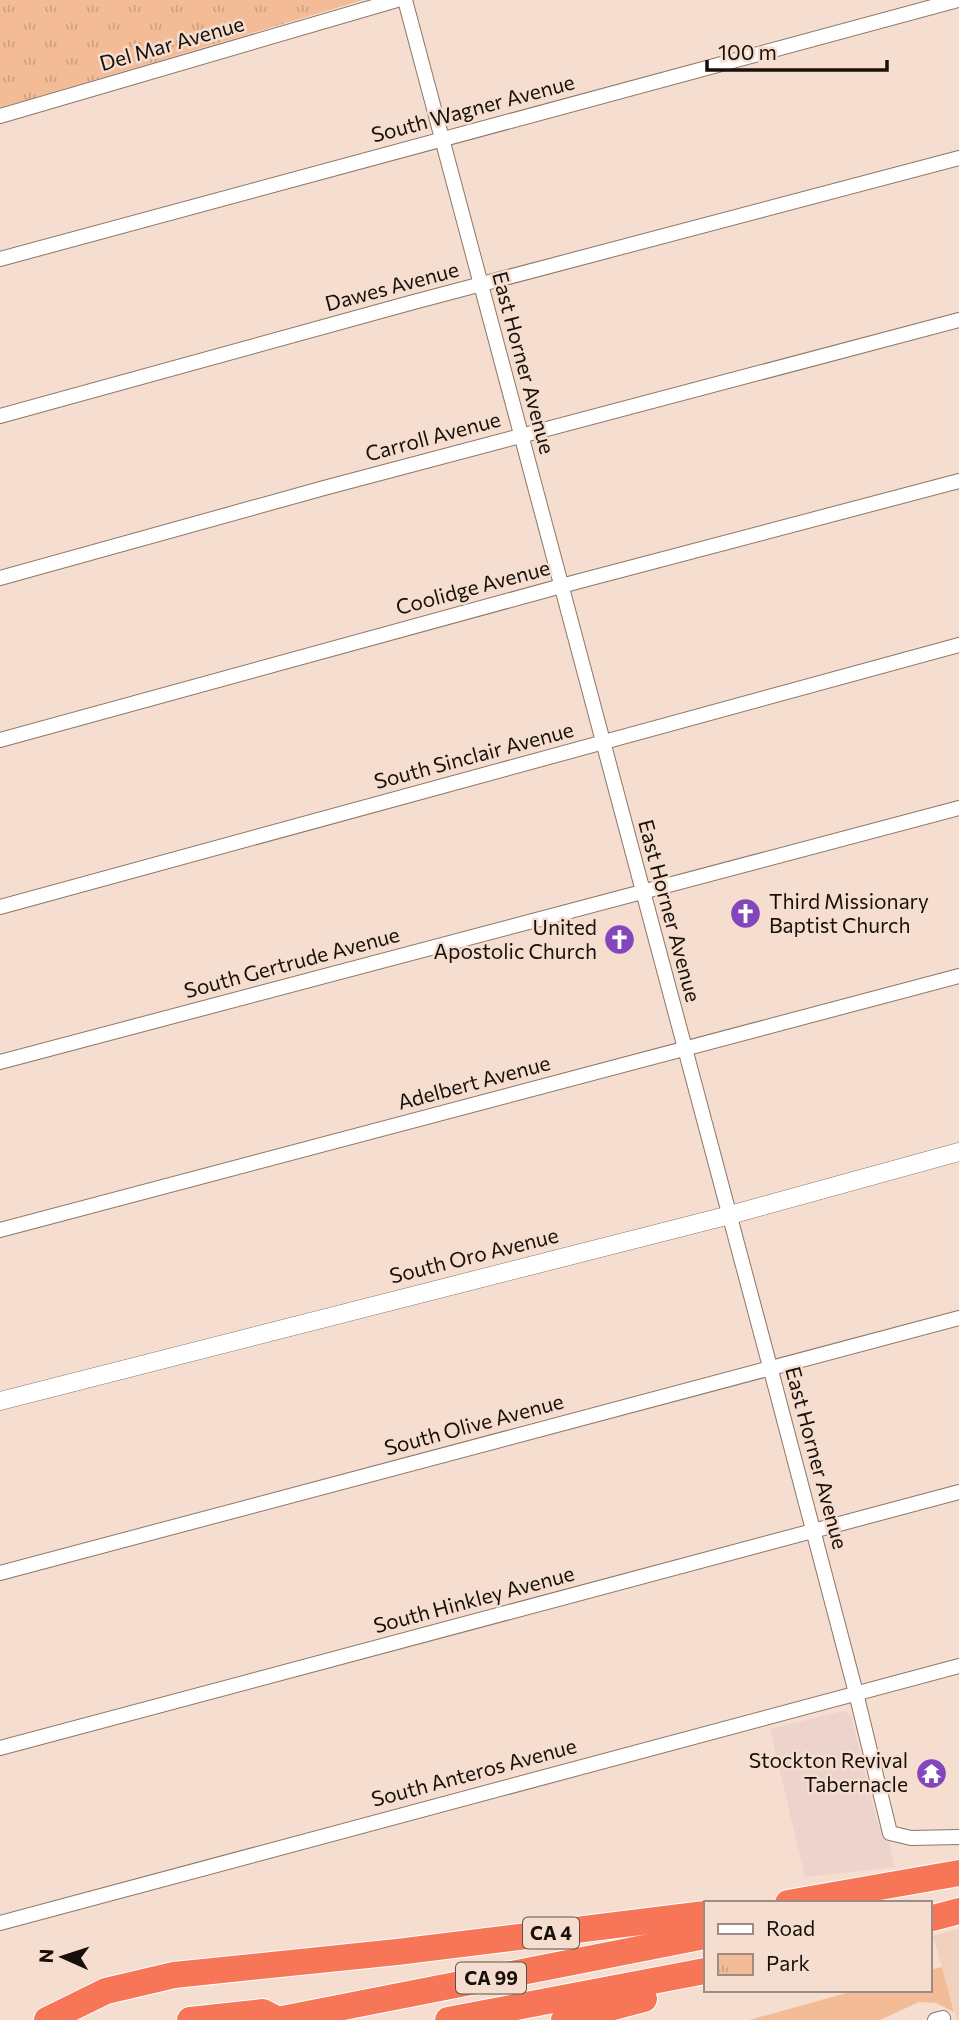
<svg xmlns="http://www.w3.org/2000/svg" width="959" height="2020" viewBox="0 0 959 2020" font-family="Commissioner,sans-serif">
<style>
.industrial{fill:#ecd3cb}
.built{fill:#efd1be}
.grass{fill:#f3bc97}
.park{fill:url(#park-tufts)}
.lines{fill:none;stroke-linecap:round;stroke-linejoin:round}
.minor-casing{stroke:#8b7669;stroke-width:16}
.tertiary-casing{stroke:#8b7669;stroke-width:19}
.motorway-casing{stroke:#fff;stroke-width:28}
.minor{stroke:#fff;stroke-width:14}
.tertiary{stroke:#fff;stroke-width:18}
.motorway{stroke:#f77657;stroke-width:26}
.labels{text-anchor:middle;stroke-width:5;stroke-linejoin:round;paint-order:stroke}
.shield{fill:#f5decf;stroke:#5a4e46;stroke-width:2}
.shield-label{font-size:19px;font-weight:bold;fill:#18100b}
.street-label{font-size:21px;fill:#18100b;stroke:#f5decf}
.poi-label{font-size:21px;fill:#18100b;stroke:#f5decf;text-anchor:end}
</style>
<defs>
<pattern id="park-tufts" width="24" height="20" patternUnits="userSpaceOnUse" patternTransform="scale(1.75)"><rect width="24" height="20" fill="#f3bc97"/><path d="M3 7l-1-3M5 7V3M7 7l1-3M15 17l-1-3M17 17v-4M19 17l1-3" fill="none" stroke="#d0a181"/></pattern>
</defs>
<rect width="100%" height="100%" fill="#f5decf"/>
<!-- industrial -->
<polygon class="industrial" points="843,1711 851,1715 877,1822 882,1833 889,1841 895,1867 805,1877 770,1729"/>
<!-- built -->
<polygon class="built" points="959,1929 959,2020 957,2020 933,1936"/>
<!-- grass -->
<polygon class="grass" points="942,1967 954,2012 936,2003 919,2002 880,2020 749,2020 857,1990 929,1990 929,1970"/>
<!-- park -->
<polygon class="park" points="0,0 363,0 0,108"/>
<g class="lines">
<defs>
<g id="minor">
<polyline points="405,0 773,1378 856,1693 890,1833 911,1838 959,1837"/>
<polyline points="0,116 397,0"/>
<polyline points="0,259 958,0"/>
<polyline points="0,416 410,303 959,158"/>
<polyline points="0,578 324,488 959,320"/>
<polyline points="0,740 576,582 959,481"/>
<polyline points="0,907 959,645"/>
<polyline points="0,1062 959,808"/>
<polyline points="0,1230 959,976"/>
<polyline points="0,1573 959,1318"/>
<polyline points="0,1748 959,1492"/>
<polyline points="0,1923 959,1666"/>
<polyline points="935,2020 943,2018 943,2020"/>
</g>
<polyline id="tertiary" points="0,1401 730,1215 959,1152"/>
<g id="motorway">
<polyline points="788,1903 959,1873"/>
<polyline points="929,1919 959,1911"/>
<polyline points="47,2020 106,1991 174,1975 397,1952 705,1914"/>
<polyline points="190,2020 263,2012 278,2020"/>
<polyline points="277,2020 705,1936"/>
<polyline points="448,2020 705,1971"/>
<polyline points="564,2020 644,1999"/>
</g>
</defs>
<!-- minor casing -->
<use href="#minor" class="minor-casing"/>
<!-- tertiary casing -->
<use href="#tertiary" class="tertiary-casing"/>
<!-- motorway casing -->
<use href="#motorway" class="motorway-casing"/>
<!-- minor -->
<use href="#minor" class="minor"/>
<!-- tertiary -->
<use href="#tertiary" class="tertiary"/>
<!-- motorway -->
<use href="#motorway" class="motorway"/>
</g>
<!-- icons -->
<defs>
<symbol id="church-disc" viewBox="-11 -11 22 22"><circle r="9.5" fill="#8446bc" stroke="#f5decf"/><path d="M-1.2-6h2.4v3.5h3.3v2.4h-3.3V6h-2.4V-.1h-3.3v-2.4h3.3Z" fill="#fff"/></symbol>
<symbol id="temple-disc" viewBox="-11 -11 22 22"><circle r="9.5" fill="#8446bc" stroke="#f5decf"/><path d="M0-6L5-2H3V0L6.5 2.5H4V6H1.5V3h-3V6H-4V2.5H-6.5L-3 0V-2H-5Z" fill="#fff"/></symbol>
</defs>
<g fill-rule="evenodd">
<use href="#church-disc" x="728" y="896" width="35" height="35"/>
<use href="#church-disc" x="602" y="922" width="35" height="35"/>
<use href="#temple-disc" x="914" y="1756" width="35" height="35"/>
</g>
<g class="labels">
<!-- shield labels -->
<g class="shield">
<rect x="523" y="1917.5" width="56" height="31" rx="5"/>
<rect x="456" y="1962.5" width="70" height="31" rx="5"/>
</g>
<g class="shield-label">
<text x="551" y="1940">CA 4</text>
<text x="491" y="1985">CA 99</text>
</g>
<!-- street labels -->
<g class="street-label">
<text transform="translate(172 44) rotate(-16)" y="7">Del Mar Avenue</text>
<text transform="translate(473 109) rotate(-15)" y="7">South Wagner Avenue</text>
<text transform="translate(392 287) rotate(-15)" y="7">Dawes Avenue</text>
<text transform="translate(523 363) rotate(75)" y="7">East Horner Avenue</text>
<text transform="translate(433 437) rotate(-15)" y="7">Carroll Avenue</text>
<text transform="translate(473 588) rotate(-15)" y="7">Coolidge Avenue</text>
<text transform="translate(474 756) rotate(-15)" y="7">South Sinclair Avenue</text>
<text transform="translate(669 911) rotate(75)" y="7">East Horner Avenue</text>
<text transform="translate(292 963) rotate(-15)" y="7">South Gertrude Avenue</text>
<text transform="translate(474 1083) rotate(-15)" y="7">Adelbert Avenue</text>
<text transform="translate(474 1256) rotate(-14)" y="7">South Oro Avenue</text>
<text transform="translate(474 1425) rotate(-15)" y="7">South Olive Avenue</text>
<text transform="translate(816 1458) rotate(75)" y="7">East Horner Avenue</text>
<text transform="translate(474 1600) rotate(-15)" y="7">South Hinkley Avenue</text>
<text transform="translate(474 1773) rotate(-15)" y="7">South Anteros Avenue</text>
</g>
<!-- poi labels -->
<g class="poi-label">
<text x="769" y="909" text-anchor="start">Third Missionary<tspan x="769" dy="24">Baptist Church</tspan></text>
<text x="597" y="935">United<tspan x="597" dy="24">Apostolic Church</tspan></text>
<text x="908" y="1768">Stockton Revival<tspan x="908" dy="24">Tabernacle</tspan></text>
</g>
</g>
<!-- legend -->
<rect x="704" y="1901" width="228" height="91" fill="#f5decf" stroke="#9d8c81" stroke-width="2"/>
<rect x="718" y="1924" width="35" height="10" fill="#ffffff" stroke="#9d8c81" stroke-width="2"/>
<text x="766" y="1936" font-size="21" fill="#18100b">Road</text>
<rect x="718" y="1954" width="35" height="21" fill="url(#park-tufts)" stroke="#9d8c81" stroke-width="2"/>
<text x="766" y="1971" font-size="21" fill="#18100b">Park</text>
<!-- north arrow -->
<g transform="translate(63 1957) rotate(273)" stroke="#f5decf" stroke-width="5" paint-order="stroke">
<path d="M0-5L12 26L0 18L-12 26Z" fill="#18100b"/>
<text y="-10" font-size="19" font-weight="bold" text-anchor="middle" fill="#18100b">N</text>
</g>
<!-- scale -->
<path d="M707 60v10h180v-10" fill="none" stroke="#18100b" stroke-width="3.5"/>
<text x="718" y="60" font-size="21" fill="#18100b" stroke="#f5decf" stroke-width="5" paint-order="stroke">100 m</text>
</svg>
